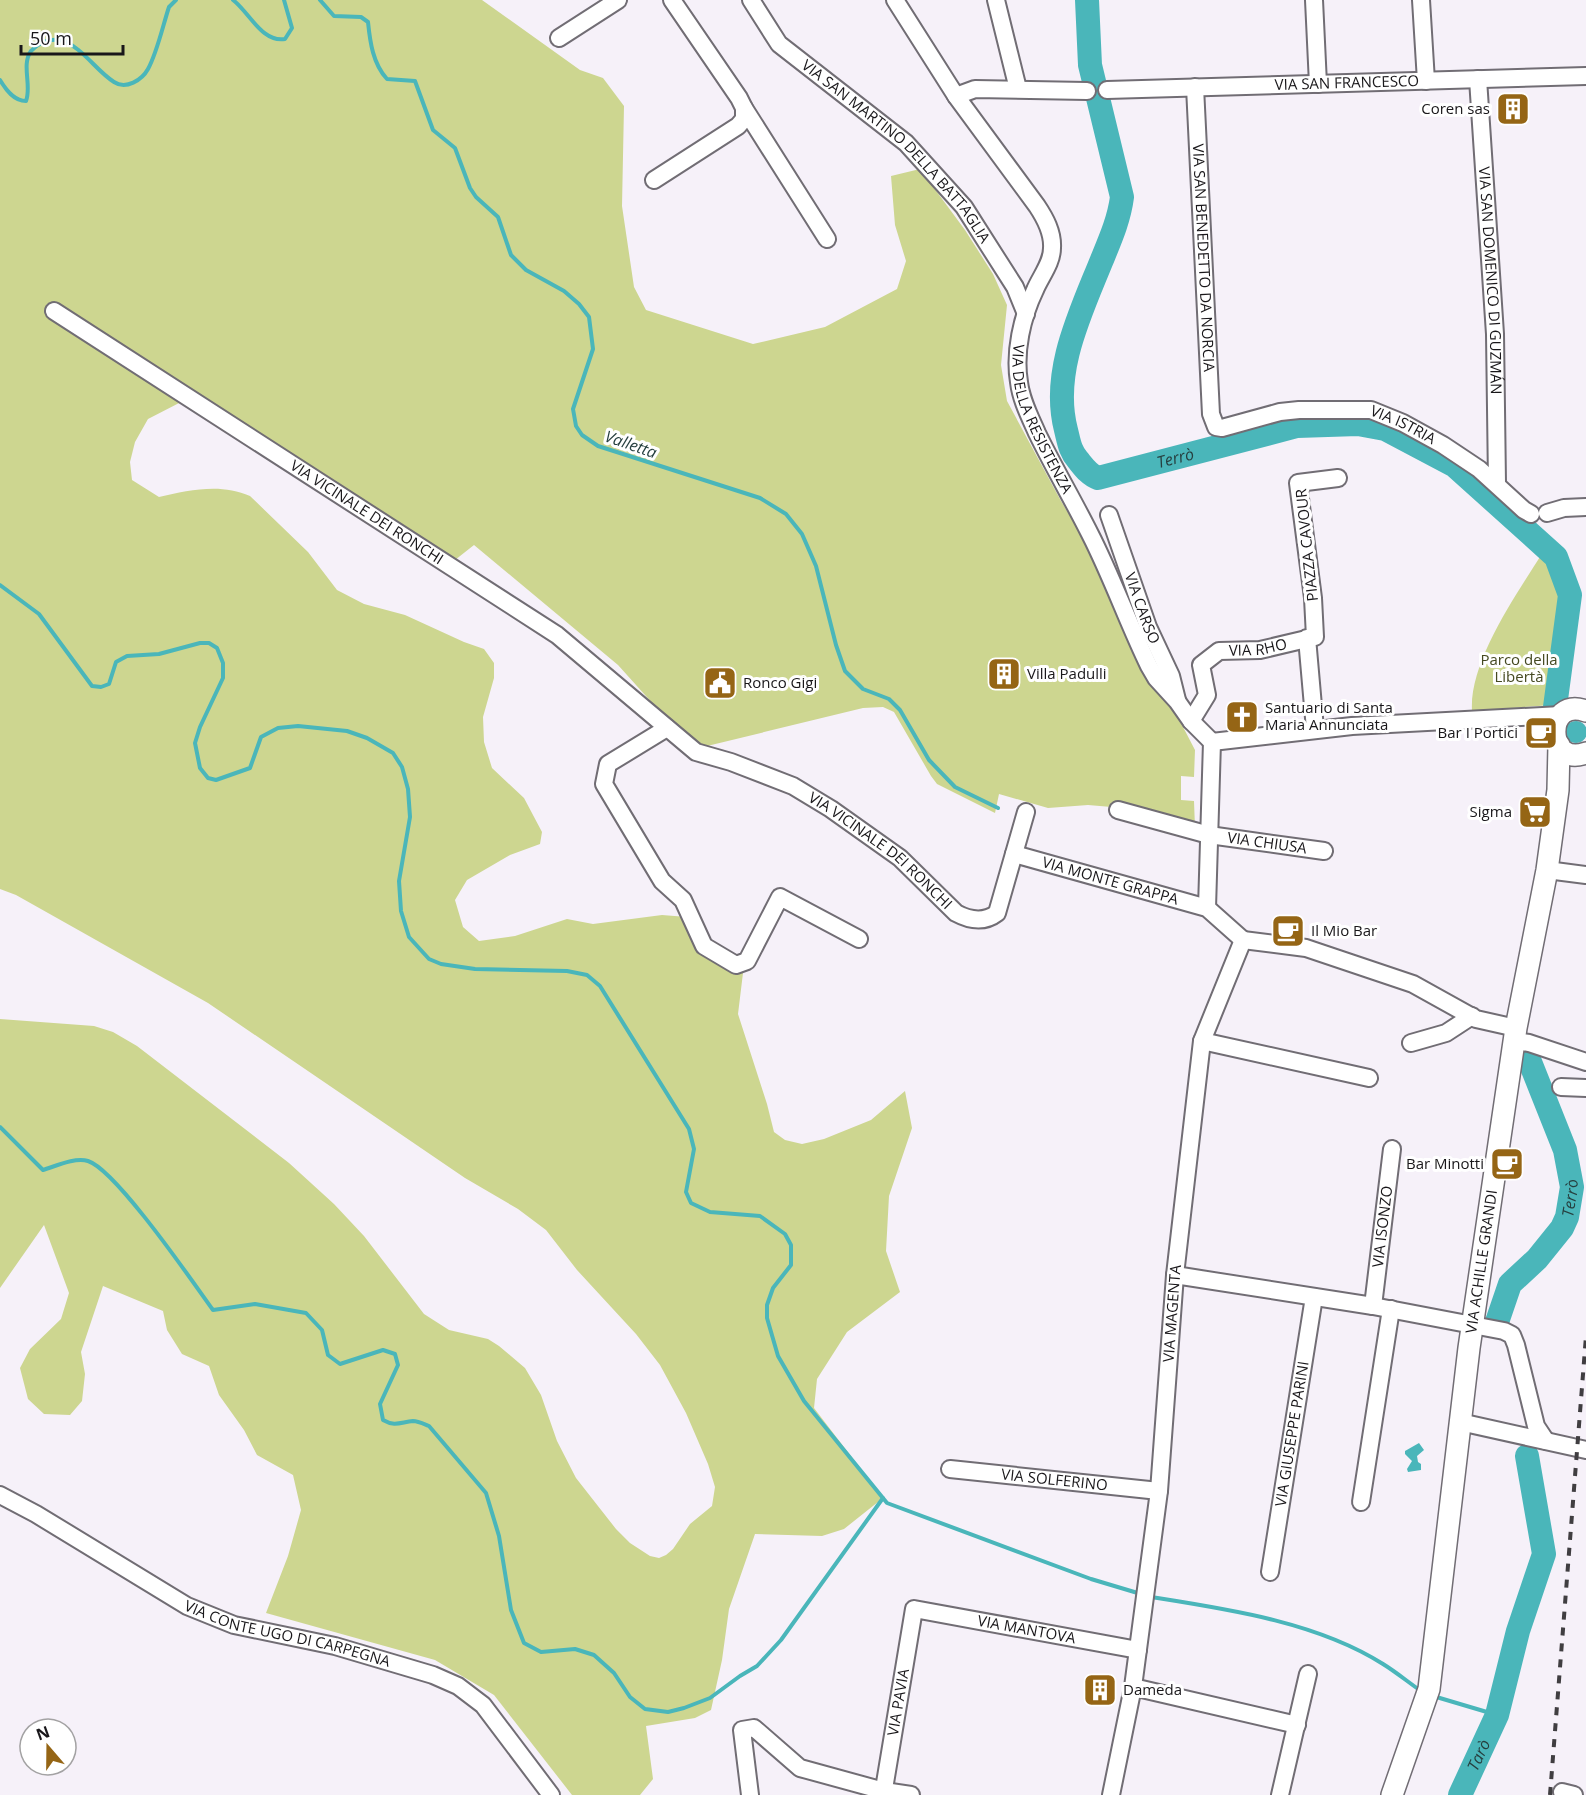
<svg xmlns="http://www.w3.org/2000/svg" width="1586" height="1795" viewBox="0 0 1586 1795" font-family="'Open Sans',sans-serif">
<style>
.green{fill:#cdd690}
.water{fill:#4ab6ba}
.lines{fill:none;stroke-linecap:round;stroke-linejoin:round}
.stream{stroke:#4ab6ba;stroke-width:4}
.river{stroke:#4ab6ba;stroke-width:24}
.minor-casing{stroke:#716d74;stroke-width:20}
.tertiary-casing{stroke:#716d74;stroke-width:24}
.minor{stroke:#fff;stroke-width:16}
.tertiary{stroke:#fff;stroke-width:21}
.rail{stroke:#403e41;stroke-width:4;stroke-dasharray:8 8;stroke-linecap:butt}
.labels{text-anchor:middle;stroke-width:6;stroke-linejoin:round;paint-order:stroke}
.street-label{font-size:15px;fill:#19171a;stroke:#fff}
.poi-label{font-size:15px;fill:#19171a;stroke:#fff;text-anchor:start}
.park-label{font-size:15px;fill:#454921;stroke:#fff}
.water-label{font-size:16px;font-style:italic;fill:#263f3f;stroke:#fff}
</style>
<rect width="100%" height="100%" fill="#f6f1f9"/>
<!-- green -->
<g class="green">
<path d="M0 0H482L580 70 603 78 624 106 622 206 634 287 646 310 753 344 825 327 897 289 906 261 895 225 891 176 920 169 965 230 993 274 1007 305 1001 365 1007 401 1061 501 1093 554 1195 750 1194 777 1181 776V800L1194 801 1195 828 1135 809 1088 805 1048 808 999 794 995 813 937 784 931 776 894 712 883 707 863 708 703 747 663 715 618 665 474 545 455 560 425 555 391 538 368 518 183 401 148 419 135 442 130 462 132 480 159 497C189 490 221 483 250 496L308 552 337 590 364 604 405 615 464 642 484 649 494 663V678L483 717 484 742 492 768 524 798 542 832 540 844 510 855 467 880 455 900 463 927 479 941 515 936 567 919 593 924 662 915 687 917 723 965 743 973 738 1014 767 1104 774 1132 785 1140 802 1144 824 1139 871 1120 905 1091 912 1128 889 1196 886 1251 900 1292 847 1332 817 1379 814 1408 883 1498 844 1529 822 1536 755 1534 729 1609 722 1660 711 1710 695 1718 646 1726 653 1779 640 1795H572L494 1695 435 1660 266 1613 288 1556 301 1510 293 1475 257 1455 244 1430 219 1395 209 1366 182 1354 167 1330 163 1311 103 1286 81 1352 85 1374 82 1401 70 1415 44 1414 28 1399 20 1368 30 1349 61 1319 69 1293 44 1225 0 1288V1019L94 1026 113 1032 137 1046 289 1163 334 1204 364 1236 424 1314 449 1330 488 1339 499 1346 525 1368 541 1395 557 1441 576 1478 616 1529 630 1543 650 1556 659 1558 666 1555 673 1549 690 1524 712 1506 715 1487 708 1464 686 1413 660 1365 636 1334 577 1270 546 1230 518 1209 465 1178 208 1003 16 895 0 889Z"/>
<path d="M1543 552 1558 576 1566 602 1552 705 1472 711C1469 661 1517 594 1543 552Z"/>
</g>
<!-- water -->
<g class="water">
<circle cx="1576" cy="732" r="11"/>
<polygon points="1419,1443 1424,1450 1417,1456 1418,1462 1421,1464 1421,1470 1408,1472 1407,1469 1412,1461 1405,1454 1405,1451"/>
</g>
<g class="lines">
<!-- stream -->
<g class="stream">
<path d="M233 0C249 12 262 43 285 39L292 28 284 0"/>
<path d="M320 0 334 16 361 17 368 22C370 42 373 64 387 79L415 81 433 130 455 148 470 188 476 197 498 217 511 255 526 270 564 291 579 304 589 317 593 349 573 409 576 426 582 435 598 446 760 498 786 514 802 534 816 566 836 645 845 671 863 689 889 699 900 710 929 760 955 787 998 808"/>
<path d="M0 80C6 90 14 101 26 101 32 86 21 65 31 51 35 47 41 43 46 41 51 40 55 39 60 40 82 46 95 70 114 82 126 90 142 80 148 69 157 53 163 25 169 7L176 0"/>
<polyline points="0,585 39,614 92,686 101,687 109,684 116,662 127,656 159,654 200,643 209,643 217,648 223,663 223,678 200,727 195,743 200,768 208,778 216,780 250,768 261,737 278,728 298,726 347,731 367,738 393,753 402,767 408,789 410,817 399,881 401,911 409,937 429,959 441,964 475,969 567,971 587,975 600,986 689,1129 694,1149 686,1192 691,1203 710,1212 760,1216 785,1234 791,1245 791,1265 773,1288 767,1305 767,1318 778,1356 804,1401 887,1503 1091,1579 1141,1594"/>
<path d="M0 1127 43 1170C56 1166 75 1157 88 1161 116 1170 192 1281 213 1310L255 1304 306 1313 322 1330 328 1355 340 1364 383 1350 395 1354 398 1365 380 1404 383 1420C395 1427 401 1422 413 1421 418 1421 424 1424 429 1426L486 1493 499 1536 511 1610 524 1643 541 1652 575 1649 594 1655 614 1673 630 1697 645 1709 668 1712 684 1708 710 1698 740 1676 757 1666 781 1640 883 1498"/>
<path d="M1151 1597C1227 1609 1317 1622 1383 1664 1396 1672 1408 1682 1421 1691"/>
<polyline points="1433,1696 1497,1715"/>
</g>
<!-- river -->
<g class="river">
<path id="s1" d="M1087 0 1090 65 1122 197C1119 220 1110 240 1101 262 1080 314 1051 373 1066 430 1069 442 1070 451 1078 460 1083 466 1089 475 1098 478L1297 426 1358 424 1385 429 1455 466 1556 557 1570 595 1555 707"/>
<path id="s2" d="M1497 1322 1510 1284 1537 1259 1562 1228 1567 1217 1572 1187 1565 1150 1528 1057"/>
<path id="s3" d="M1460 1795 1497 1715 1518 1631 1544 1554 1527 1456"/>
</g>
<defs>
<g id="minor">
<path id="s4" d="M751 0 779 44 906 143 964 207 1015 287 1026 314"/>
<path id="s5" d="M895 0 956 96 1037 206C1045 218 1053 232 1052 248 1052 263 1041 276 1035 290 1022 317 1014 352 1019 382 1021 400 1030 417 1037 433 1054 468 1073 500 1090 534 1112 577 1128 623 1149 666L1156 678 1177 701 1191 721 1212 742"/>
<polyline points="996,0 1018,89"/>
<polyline points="1314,0 1318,84"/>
<polyline points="1421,0 1426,81"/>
<polyline points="559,38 618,0"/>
<path id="s6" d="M1478 79 1495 334 1497 483"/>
<path id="s7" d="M1195 87 1211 414 1216 427 1222 428 1280 412 1299 410H1371L1403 423 1443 445 1479 469 1524 510 1531 514"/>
<path id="s8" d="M1107 90 1586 76"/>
<polyline points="956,96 975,89 1087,91"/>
<polyline points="744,108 827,239"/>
<polyline points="654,180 738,126 744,119 744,108 739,98 672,0"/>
<path id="s9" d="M54 311 557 635 696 752 731 762 793 786 831 809 900 858 956 913C969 920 984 923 997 913L1026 812"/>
<polyline points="1547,513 1564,508 1586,507"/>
<path id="s10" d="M1109 515 1148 627 1171 676 1177 700"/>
<polyline points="1307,638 1315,729"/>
<path id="s11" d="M1191 721 1207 695 1201 665 1219 651 1260 650 1315 637 1313 598 1298 483 1338 478"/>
<polyline points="667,728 608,764 604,784 662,881 683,900 704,946 736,965 747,961 780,897 859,939"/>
<polyline points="1212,742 1352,726 1561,715"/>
<path id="s12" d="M1118 810 1209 835 1324 851"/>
<path id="s13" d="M1014 854 1207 908 1243 940"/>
<polyline points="1547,870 1586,875"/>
<polyline points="1207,908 1212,742"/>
<polyline points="1243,940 1306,948 1413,984 1476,1019 1516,1028"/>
<polyline points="1202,1041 1369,1078"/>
<polyline points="1515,1041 1529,1043 1586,1062"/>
<polyline points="1411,1043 1446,1033 1472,1016"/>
<polyline points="1561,1087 1586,1088"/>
<polyline points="1175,1275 1373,1306 1504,1331 1512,1335 1516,1345 1536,1426 1546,1441"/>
<path id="s14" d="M1373 1306 1392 1149"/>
<polyline points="1460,1422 1586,1450"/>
<path id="s15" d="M950 1469 1159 1491"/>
<path id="s16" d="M0 1495 36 1514 187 1606 234 1625 335 1646 433 1675 458 1686 483 1705 551 1795"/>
<polyline points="1361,1502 1391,1309"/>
<path id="s17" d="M1270 1572 1314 1297"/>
<polyline points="1133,1687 1297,1725"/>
<polyline points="1562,1792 1574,1795"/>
<polyline points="750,1795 742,1730 754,1728 800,1768 884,1791 911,1795"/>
<path id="s18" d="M883 1795 914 1609 1138 1650"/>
<path id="s19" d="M1111 1795 1133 1687 1159 1491 1175 1275 1202 1041 1243 940"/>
<polyline points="1280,1795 1308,1674"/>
</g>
<g id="tertiary">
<path d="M1586 711C1544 696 1545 768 1586 753"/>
<path id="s20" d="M1392 1795 1429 1689 1469 1348 1516 1028 1547 870 1558 790 1559 745"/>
</g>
</defs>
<!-- minor casing -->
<use href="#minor" class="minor-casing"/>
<!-- tertiary casing -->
<use href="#tertiary" class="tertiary-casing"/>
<!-- minor -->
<use href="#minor" class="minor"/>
<!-- tertiary -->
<use href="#tertiary" class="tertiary"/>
<!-- rail -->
<polyline class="rail" points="1550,1795 1586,1336"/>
</g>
<!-- icons -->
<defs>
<symbol id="building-square" viewBox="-11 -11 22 22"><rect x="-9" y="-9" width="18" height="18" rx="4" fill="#956515" stroke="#fff"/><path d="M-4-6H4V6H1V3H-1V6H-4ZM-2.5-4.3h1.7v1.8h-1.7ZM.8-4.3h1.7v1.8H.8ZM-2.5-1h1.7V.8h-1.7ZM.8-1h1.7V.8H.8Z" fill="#fff"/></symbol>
<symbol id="civic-square" viewBox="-11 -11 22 22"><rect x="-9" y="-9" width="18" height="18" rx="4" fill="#956515" stroke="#fff"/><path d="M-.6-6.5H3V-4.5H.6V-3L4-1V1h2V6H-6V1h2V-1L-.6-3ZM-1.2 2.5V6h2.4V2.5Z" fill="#fff"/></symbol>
<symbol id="church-square" viewBox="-11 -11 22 22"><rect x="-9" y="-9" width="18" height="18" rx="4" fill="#956515" stroke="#fff"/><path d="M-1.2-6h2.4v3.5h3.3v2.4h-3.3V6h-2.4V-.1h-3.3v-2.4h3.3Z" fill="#fff"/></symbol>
<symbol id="cafe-square" viewBox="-11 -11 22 22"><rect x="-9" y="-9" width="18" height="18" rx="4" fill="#956515" stroke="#fff"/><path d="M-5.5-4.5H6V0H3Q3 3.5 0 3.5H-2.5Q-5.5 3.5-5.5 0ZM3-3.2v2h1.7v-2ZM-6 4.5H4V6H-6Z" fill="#fff"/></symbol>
<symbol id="supermarket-square" viewBox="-11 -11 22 22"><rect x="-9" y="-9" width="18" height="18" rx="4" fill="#956515" stroke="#fff"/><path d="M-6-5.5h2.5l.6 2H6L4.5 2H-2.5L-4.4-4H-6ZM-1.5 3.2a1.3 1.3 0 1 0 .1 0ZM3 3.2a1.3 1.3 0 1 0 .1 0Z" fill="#fff"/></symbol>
</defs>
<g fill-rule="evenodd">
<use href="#building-square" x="1494" y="90" width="38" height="38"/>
<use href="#building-square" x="985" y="655" width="38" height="38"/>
<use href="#civic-square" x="701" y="664" width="38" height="38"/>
<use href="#church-square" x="1223" y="698" width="38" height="38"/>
<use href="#cafe-square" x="1522" y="714" width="38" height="38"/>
<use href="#supermarket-square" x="1516" y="793" width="38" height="38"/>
<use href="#cafe-square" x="1269" y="912" width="38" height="38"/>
<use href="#cafe-square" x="1488" y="1145" width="38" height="38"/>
<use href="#building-square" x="1081" y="1671" width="38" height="38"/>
</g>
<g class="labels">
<!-- street labels -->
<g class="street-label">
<text dy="5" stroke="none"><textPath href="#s8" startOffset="240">VIA SAN FRANCESCO</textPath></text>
<text dy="5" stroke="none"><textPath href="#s4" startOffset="212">VIA SAN MARTINO DELLA BATTAGLIA</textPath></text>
<text dy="5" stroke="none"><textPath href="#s7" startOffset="171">VIA SAN BENEDETTO DA NORCIA</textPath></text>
<text dy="5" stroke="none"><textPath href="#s6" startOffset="202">VIA SAN DOMENICO DI GUZMÁN</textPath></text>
<text dy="5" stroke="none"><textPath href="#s5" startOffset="478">VIA DELLA RESISTENZA</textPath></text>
<text dy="5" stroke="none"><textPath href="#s7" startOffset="534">VIA ISTRIA</textPath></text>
<text dy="5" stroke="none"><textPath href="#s9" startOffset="372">VIA VICINALE DEI RONCHI</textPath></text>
<text transform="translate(1307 545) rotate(-96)" y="5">PIAZZA CAVOUR</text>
<text dy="5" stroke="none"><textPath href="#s10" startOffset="99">VIA CARSO</textPath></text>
<text dy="5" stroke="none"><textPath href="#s11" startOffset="123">VIA RHO</textPath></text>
<text dy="5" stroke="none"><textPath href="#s12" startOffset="153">VIA CHIUSA</textPath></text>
<text dy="5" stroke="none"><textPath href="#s9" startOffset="992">VIA VICINALE DEI RONCHI</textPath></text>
<text dy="5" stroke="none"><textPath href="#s13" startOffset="100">VIA MONTE GRAPPA</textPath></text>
<text dy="5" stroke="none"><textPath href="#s14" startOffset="80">VIA ISONZO</textPath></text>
<text dy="5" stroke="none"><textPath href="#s20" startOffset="543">VIA ACHILLE GRANDI</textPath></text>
<text dy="5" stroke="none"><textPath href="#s19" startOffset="486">VIA MAGENTA</textPath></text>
<text dy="5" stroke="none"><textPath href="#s17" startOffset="140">VIA GIUSEPPE PARINI</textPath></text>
<text dy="5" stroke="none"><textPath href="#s15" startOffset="105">VIA SOLFERINO</textPath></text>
<text dy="5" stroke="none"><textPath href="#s18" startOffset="303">VIA MANTOVA</textPath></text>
<text dy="5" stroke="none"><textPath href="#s16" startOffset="322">VIA CONTE UGO DI CARPEGNA</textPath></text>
<text dy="5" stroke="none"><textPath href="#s18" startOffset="94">VIA PAVIA</textPath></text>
</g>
<!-- poi labels -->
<g class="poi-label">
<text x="1490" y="114" text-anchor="end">Coren sas</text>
<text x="1027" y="679">Villa Padulli</text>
<text x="743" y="688">Ronco Gigi</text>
<text x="1265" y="713">Santuario di Santa<tspan x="1265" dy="17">Maria Annunciata</tspan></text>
<text x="1518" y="738" text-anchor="end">Bar I Portici</text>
<text x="1512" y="817" text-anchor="end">Sigma</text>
<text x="1311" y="936">Il Mio Bar</text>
<text x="1484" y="1169" text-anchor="end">Bar Minotti</text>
<text x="1123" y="1695">Dameda</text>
</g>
<!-- park labels -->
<g class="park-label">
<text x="1519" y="665">Parco della<tspan x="1519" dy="17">Libertà</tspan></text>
</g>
<!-- water labels -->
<g class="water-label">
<text transform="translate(631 444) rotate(19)" y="6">Valletta</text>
<text dy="6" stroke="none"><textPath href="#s1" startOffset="584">Terrò</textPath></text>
<text dy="6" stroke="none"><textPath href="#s2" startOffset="148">Terrò</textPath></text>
<text dy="6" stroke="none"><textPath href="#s3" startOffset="44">Tarò</textPath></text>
</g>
</g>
<!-- north arrow -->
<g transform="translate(48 1747) rotate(340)"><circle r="28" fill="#ffffff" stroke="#a3a2a3" stroke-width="1.5"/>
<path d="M0-4.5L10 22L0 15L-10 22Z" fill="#956515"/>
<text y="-9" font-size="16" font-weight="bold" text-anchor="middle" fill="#19171a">N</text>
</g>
<!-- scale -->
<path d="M21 45v9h102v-9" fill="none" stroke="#19171a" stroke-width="3"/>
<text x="30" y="45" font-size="18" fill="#19171a" stroke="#ffffff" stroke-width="4.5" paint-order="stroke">50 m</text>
</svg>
